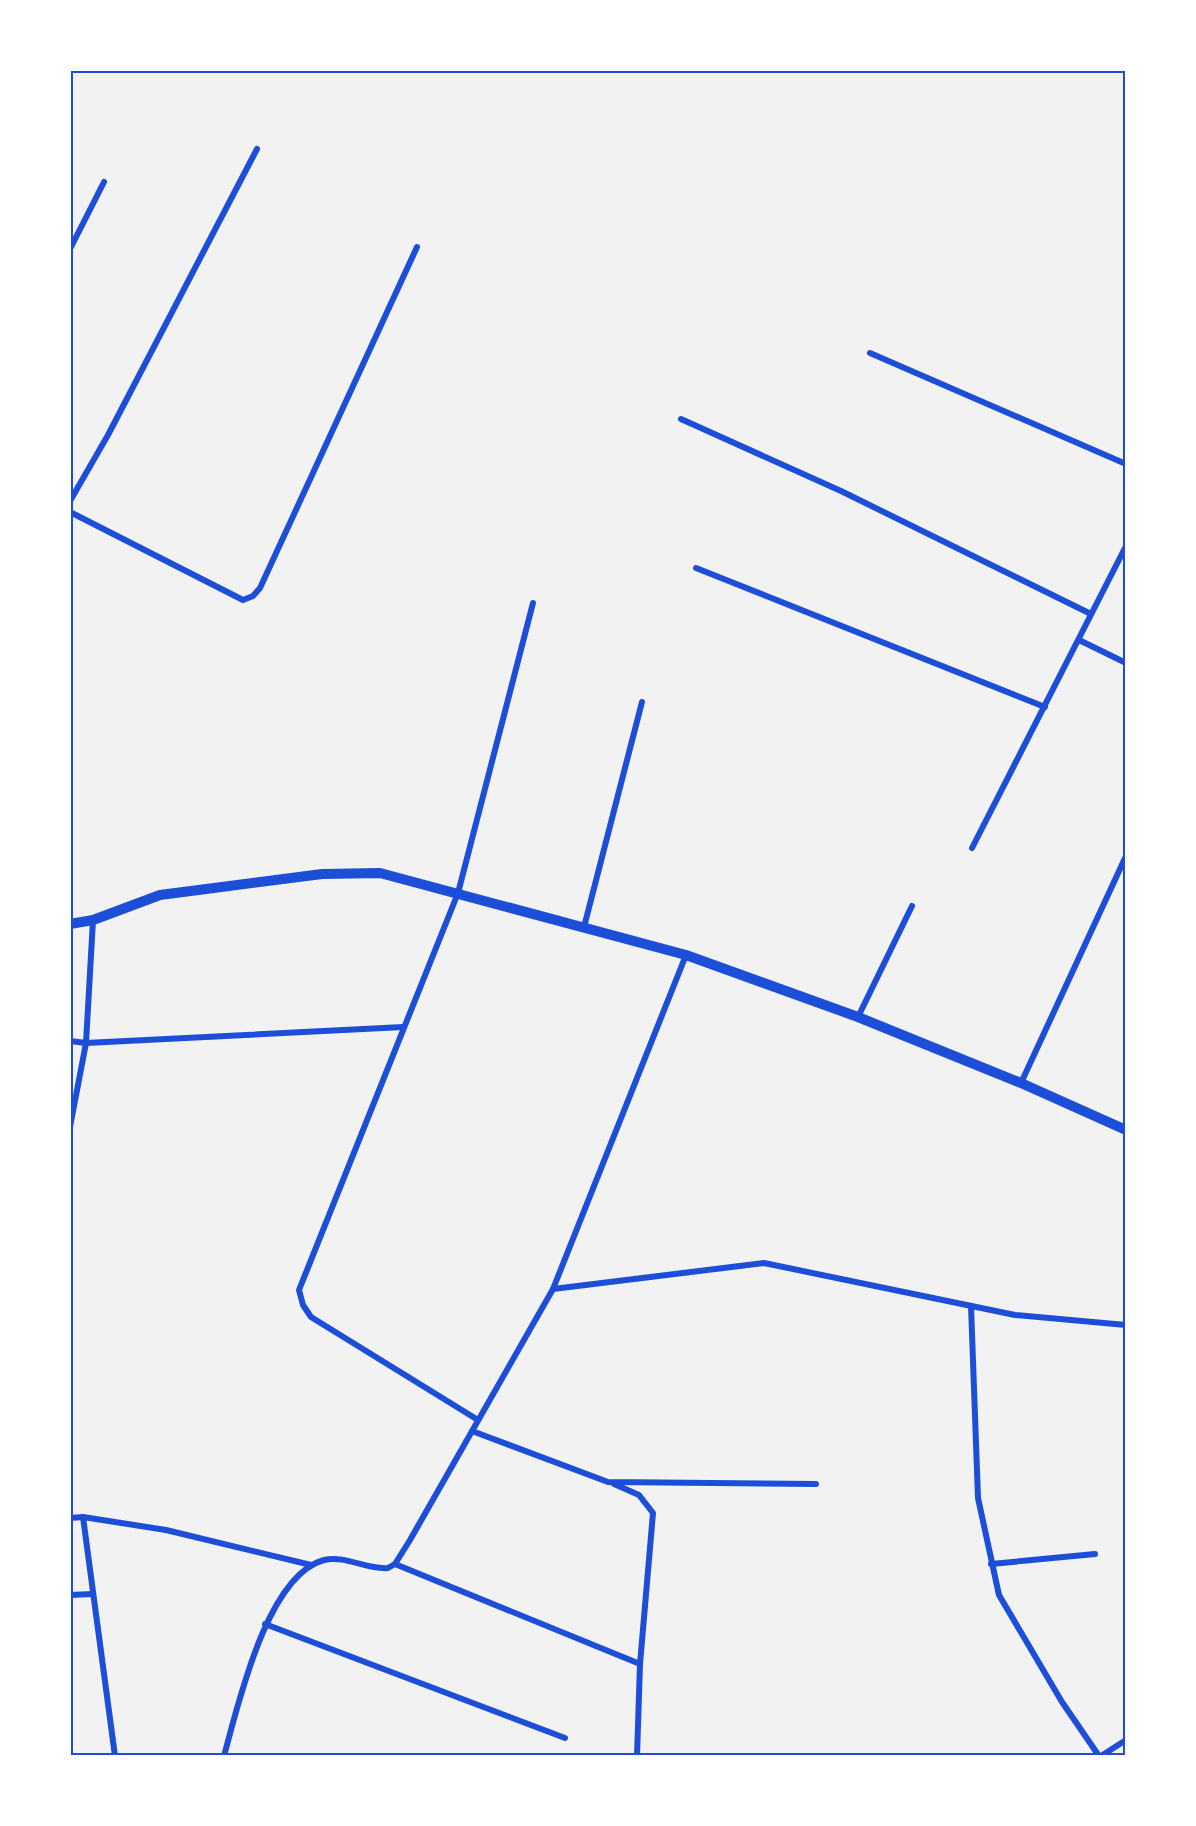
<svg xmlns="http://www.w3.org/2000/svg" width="1196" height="1826" viewBox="0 0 1196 1826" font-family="Georgia,serif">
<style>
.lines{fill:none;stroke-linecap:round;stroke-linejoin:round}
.minor{stroke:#1d4ed8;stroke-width:6}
.tertiary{stroke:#1d4ed8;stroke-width:10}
.neatline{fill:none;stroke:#1d4ed8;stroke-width:2}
</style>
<rect width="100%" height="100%" fill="#f2f2f2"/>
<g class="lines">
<!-- minor -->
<g class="minor">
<polyline points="70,249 104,182"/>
<polyline points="870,353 1126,464"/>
<polyline points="681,419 841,491 1091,614"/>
<polyline points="70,501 108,435 257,149"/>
<polyline points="70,512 243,600 253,596 260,588 417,247"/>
<polyline points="696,568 1045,707"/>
<polyline points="1079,640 1126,663"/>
<polyline points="972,848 1126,546"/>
<polyline points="584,927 642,702"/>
<polyline points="858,1017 912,906"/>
<polyline points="70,1041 86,1043 403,1027"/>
<polyline points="1021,1083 1126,856"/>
<polyline points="70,1127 86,1043 93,920"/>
<polyline points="553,1289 764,1263 1015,1315 1126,1325"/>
<polyline points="971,1306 978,1498 999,1595 1062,1702 1099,1756"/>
<polyline points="478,1420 311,1317 303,1305 299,1290 458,893 533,603"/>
<polyline points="472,1431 608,1482 816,1484"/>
<polyline points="614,1484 639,1495 653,1513 640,1664 637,1756"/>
<polyline points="83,1517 115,1756"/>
<polyline points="70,1518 83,1517 166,1530 311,1565"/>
<polyline points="395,1564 640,1664"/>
<polyline points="991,1564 1095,1554"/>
<polyline points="70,1595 93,1594"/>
<polyline points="265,1624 565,1738"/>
<path d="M224 1756C238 1705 267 1575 324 1560 346 1555 367 1570 388 1568L395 1564 410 1540 553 1289 686 955"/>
<polyline points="1101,1756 1126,1740"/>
</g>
<!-- tertiary -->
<polyline class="tertiary" points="70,924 93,920 160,895 322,874 380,873 686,955 858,1017 1021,1083 1126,1130"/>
</g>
<!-- border -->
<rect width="1196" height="1826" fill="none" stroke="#ffffff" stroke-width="144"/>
<rect x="72" y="72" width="1052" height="1682" class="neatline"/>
</svg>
